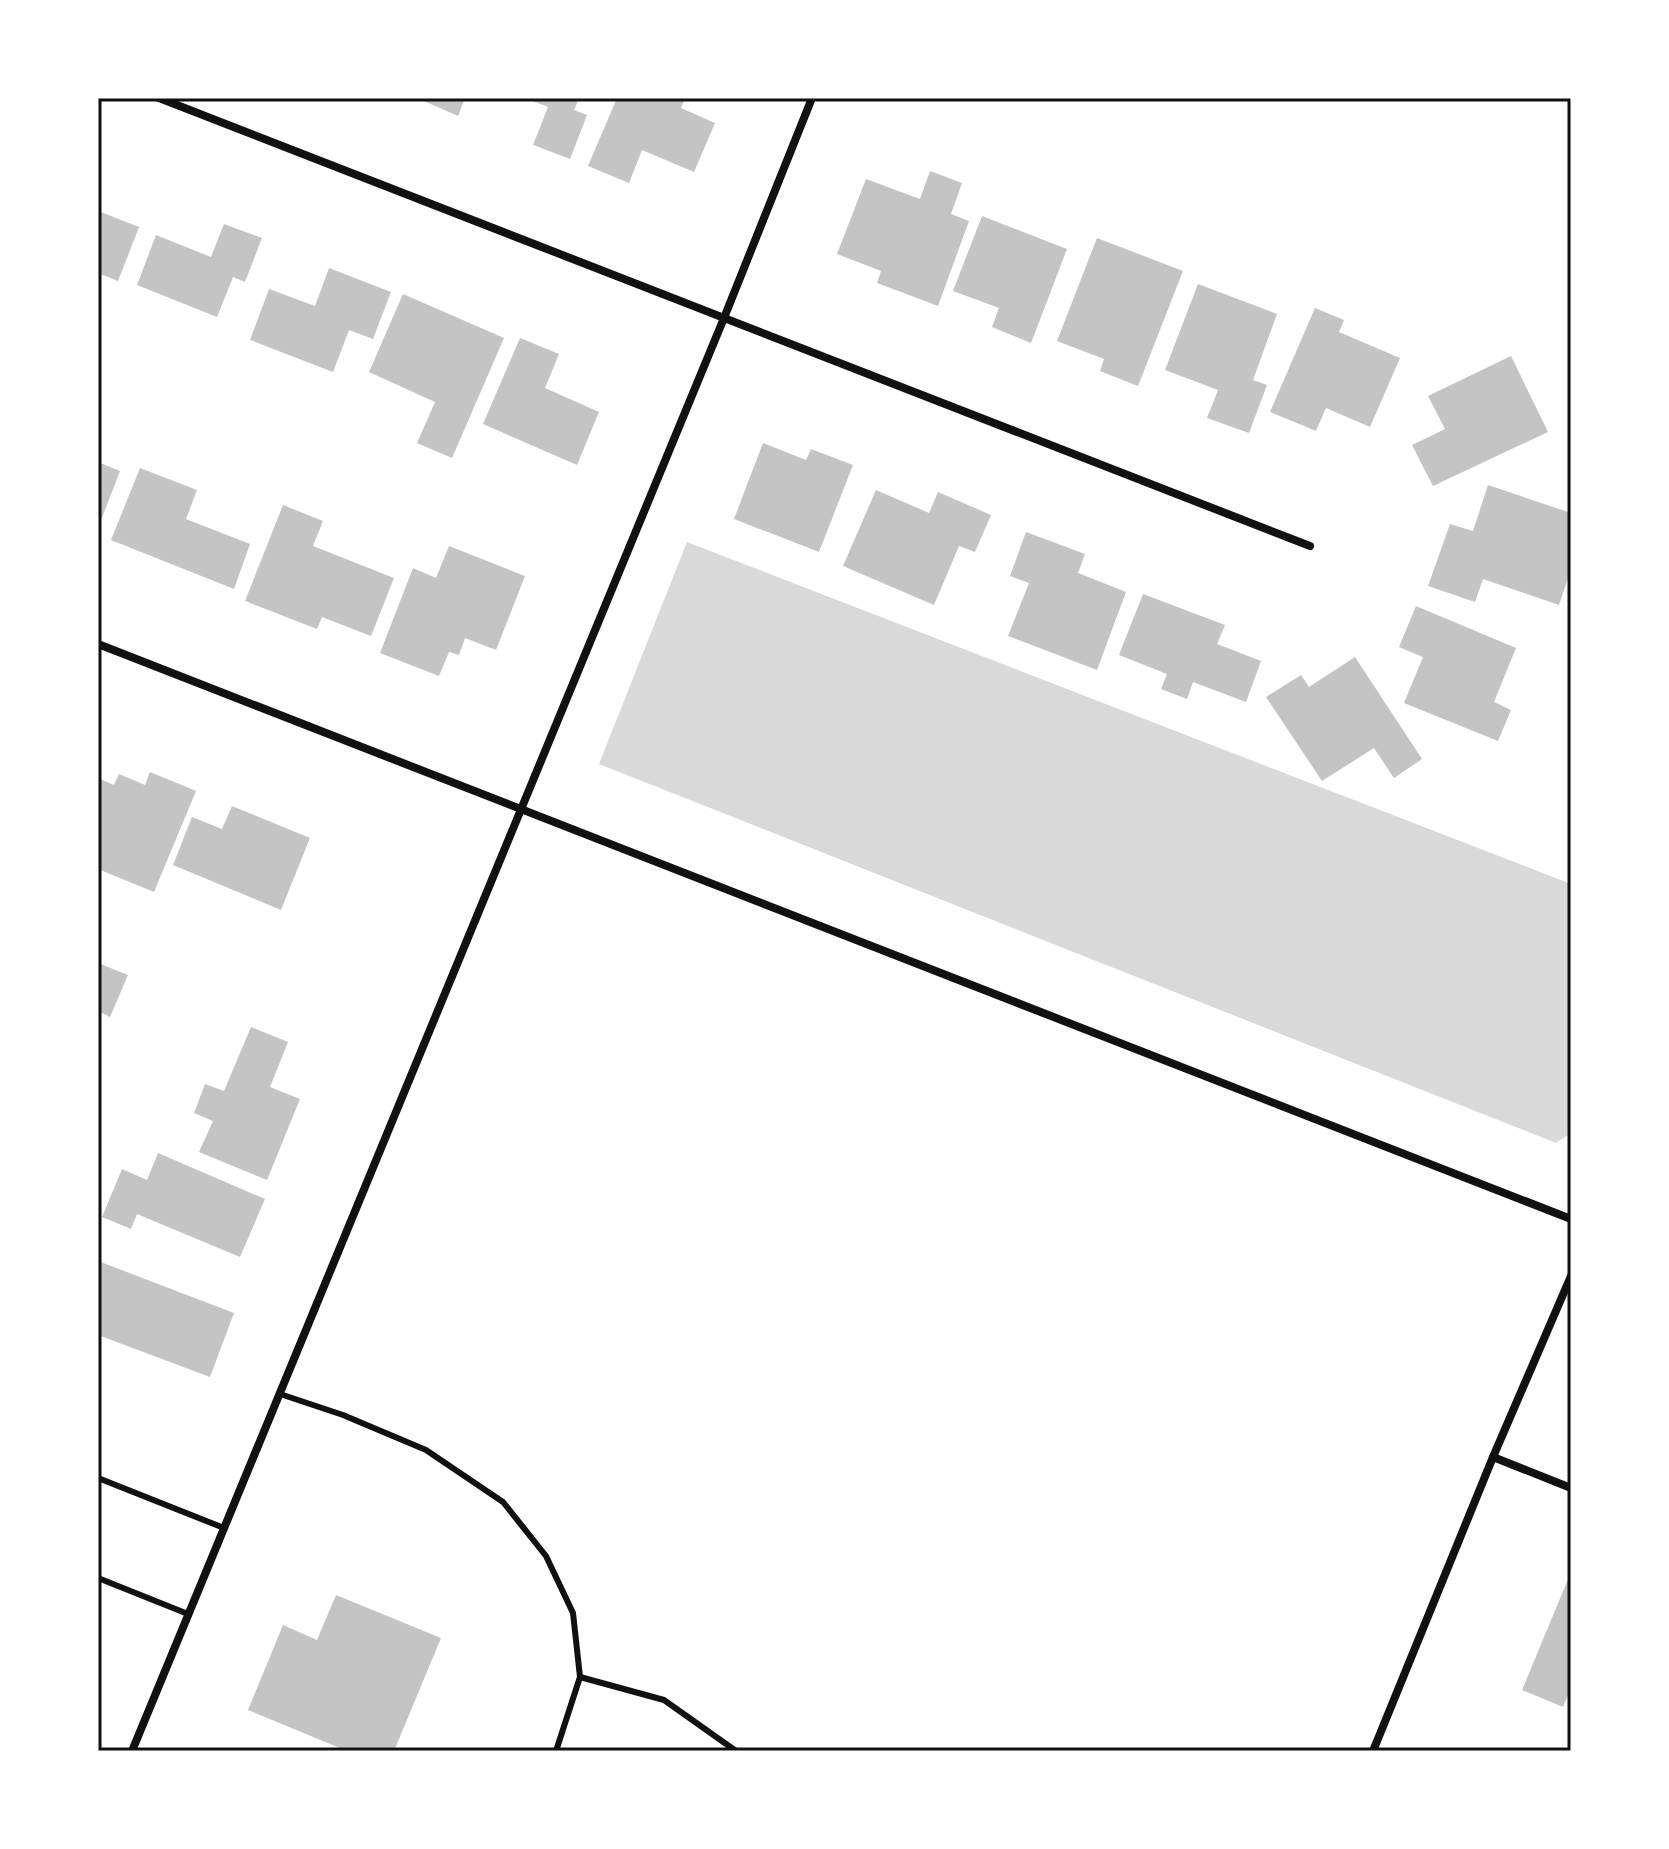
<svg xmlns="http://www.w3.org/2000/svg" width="1669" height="1849" viewBox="0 0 1669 1849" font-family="Roboto,sans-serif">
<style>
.water{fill:#d9d9d9}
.building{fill:#c4c4c4}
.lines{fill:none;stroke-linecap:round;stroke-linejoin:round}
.service{stroke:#111;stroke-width:6}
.minor{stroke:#111;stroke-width:8}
.neatline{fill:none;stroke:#111;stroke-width:3}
</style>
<rect width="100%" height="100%" fill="#fff"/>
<!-- water -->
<polygon class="water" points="687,542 1571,884 1571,1133 1556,1143 599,764"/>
<!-- building -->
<g class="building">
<polygon points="417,98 465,98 458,116"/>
<polygon points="525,98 579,98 574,110 587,115 570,159 533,145 548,107"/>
<polygon points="617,98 685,98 681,108 715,123 694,172 642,150 629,183 588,166"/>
<polygon points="930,171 962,183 951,214 969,221 938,306 877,283 881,271 837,254 866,179 920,199"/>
<polygon points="98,211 139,227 118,281 98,273"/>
<polygon points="982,216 1067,249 1031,343 992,327 999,308 953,291"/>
<polygon points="224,224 262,238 245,282 233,277 217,317 137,285 156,235 211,257"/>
<polygon points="1097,238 1183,271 1138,386 1100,371 1104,359 1057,341"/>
<polygon points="329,268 391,292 373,339 349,330 333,372 250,340 269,289 315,306"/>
<polygon points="1198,284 1277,314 1253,380 1267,385 1249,433 1207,418 1218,390 1165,370"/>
<polygon points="403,294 504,338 452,458 417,443 435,402 369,372"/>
<polygon points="1315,308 1344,320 1339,332 1400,358 1370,427 1326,408 1316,431 1270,412"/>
<polygon points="520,338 559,354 545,388 599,412 577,465 483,424"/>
<polygon points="1511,356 1548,432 1433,486 1412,445 1445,429 1428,396"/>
<polygon points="763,443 806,460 811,449 853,465 819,552 734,519"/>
<polygon points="98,462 120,471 98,528"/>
<polygon points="140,468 197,490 186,519 250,544 234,589 111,540"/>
<polygon points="1488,485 1571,513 1571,569 1559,605 1483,579 1475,602 1428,586 1450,524 1473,531"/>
<polygon points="876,490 929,513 938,492 991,515 975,552 959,546 934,605 843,566"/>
<polygon points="283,505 323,521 313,546 394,578 371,636 322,617 317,629 245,601"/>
<polygon points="1026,532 1085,554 1078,573 1126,592 1097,670 1008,636 1029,583 1010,576"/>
<polygon points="449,546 525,576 496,650 465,638 459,655 449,652 439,676 380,653 413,568 436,578"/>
<polygon points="1143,594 1225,625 1217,644 1261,661 1246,702 1193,682 1187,699 1161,689 1167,674 1119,655"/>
<polygon points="1416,606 1516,648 1494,702 1511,710 1498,741 1404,703 1423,657 1399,647"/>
<polygon points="1355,657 1422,759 1394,778 1374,748 1322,781 1266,697 1301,675 1309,687"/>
<polygon points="150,772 196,791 154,892 98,869 98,778 114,785 119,774 145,785"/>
<polygon points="232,806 310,838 281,910 173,865 192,817 222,829"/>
<polygon points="98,963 128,975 110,1017 98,1011"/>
<polygon points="251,1027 288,1042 270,1087 300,1099 267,1180 199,1152 213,1121 194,1113 205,1084 224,1091"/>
<polygon points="158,1153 265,1199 240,1257 137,1214 131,1229 102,1217 122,1169 147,1180"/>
<polygon points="98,1261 234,1313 210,1377 98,1335"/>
<polygon points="1571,1572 1571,1688 1563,1707 1522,1690"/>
<polygon points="336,1595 441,1638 394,1751 347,1751 248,1710 283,1625 317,1640"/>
</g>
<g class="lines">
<!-- service -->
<g class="service">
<polyline points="280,1394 343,1415 426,1450 503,1502 546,1556 573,1613 580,1677 556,1751"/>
<polyline points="98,1478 224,1528"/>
<polyline points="98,1578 188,1614"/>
<polyline points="580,1677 664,1700 736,1751"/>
</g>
<!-- minor -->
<g class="minor">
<polyline points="159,98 1310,546"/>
<polyline points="98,644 1571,1219"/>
<polyline points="1493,1457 1571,1488"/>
<polyline points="132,1751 724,318 812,98"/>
<polyline points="1373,1751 1493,1457 1571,1276"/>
</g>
</g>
<!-- border -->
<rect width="1669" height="1849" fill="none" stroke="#ffffff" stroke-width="200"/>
<rect x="100" y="100" width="1469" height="1649" class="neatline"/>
</svg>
